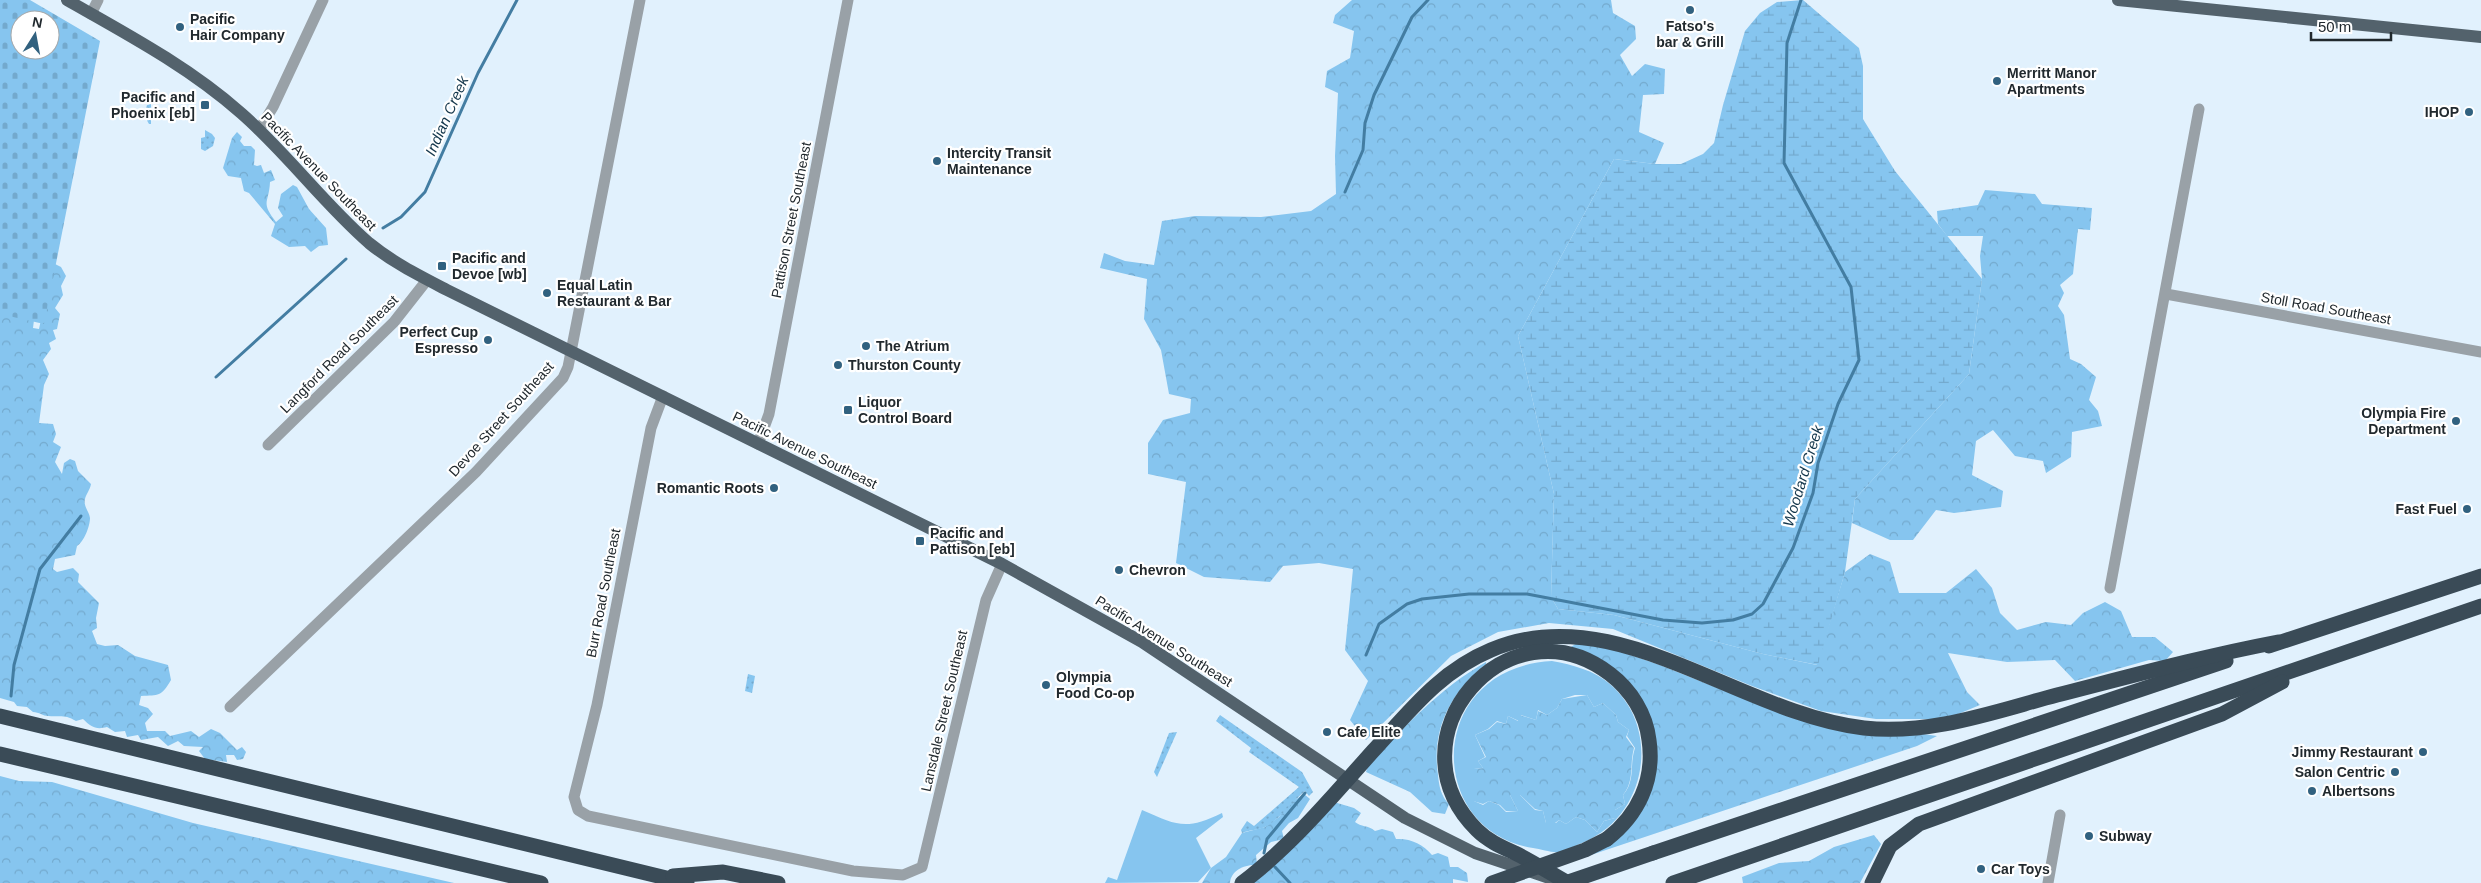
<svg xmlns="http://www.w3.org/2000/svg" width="2481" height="883" viewBox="0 0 2481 883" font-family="Arial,sans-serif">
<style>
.grass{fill:#86c5ef;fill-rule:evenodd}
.forest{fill:url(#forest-crowns)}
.wetland{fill:url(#wetland-marsh)}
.cemetery{fill:url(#cemetery-stones);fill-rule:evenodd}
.garden{fill:url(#garden-dots)}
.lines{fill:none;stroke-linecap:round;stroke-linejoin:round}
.stream{stroke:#437da2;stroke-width:3}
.minor{stroke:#99a1a7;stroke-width:11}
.major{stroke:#53626c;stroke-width:12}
.highway{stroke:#3a4b57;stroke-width:15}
.highway-bridge{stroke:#3a4b57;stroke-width:15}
.poi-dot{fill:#31617f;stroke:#fff;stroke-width:2}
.labels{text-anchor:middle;stroke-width:4.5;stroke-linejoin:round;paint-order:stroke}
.poi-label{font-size:14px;font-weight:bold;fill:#21292e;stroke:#fff;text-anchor:start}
.street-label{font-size:14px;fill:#21292e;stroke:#fff}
.water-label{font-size:15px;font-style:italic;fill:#14374c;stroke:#fff}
</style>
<defs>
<pattern id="forest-crowns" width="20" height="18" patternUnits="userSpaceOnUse" patternTransform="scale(1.25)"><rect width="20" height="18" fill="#86c5ef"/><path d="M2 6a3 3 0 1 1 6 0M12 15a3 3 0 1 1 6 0" fill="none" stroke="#73a9cd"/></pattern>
<pattern id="wetland-marsh" width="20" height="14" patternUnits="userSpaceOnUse" patternTransform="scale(1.25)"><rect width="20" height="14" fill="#86c5ef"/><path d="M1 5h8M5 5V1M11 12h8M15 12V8" fill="none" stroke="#73a9cd"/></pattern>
<pattern id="cemetery-stones" width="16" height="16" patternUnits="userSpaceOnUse" patternTransform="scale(1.25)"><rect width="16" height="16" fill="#86c5ef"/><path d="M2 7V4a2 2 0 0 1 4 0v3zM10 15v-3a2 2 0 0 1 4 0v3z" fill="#73a9cd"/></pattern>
<pattern id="garden-dots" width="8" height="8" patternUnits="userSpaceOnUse" patternTransform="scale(1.25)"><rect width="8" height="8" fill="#86c5ef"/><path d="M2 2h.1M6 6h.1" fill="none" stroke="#73a9cd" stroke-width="1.8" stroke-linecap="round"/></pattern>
</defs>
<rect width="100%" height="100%" fill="#e1f1fd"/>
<!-- grass -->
<g class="grass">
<path d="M1552 661C1573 665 1594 670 1611 685 1662 730 1646 816 1584 842 1577 845 1567 850 1559 852 1552 853 1541 849 1533 848 1424 831 1425 668 1552 661ZM1575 695H1587L1594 707 1603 703 1616 715 1618 722 1629 730 1627 736 1635 748C1629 766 1636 780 1623 795L1625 804 1615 810V818L1604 821 1597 832 1585 820 1576 817 1566 824 1559 820 1556 823H1546L1543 811 1535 810 1520 795H1510L1518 811 1506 812 1499 805 1489 801 1483 805 1474 801V769L1483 768 1478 761 1485 757 1475 735 1488 729 1497 721 1506 724 1508 716 1519 721 1521 715 1536 720 1538 710 1547 715 1557 708 1562 699Z"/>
<path d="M1142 810C1177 825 1185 831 1222 813L1223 817 1196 838 1211 868 1198 882 1105 883 1108 877 1117 880Z"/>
</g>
<!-- forest -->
<g class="forest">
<polygon points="1352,0 1611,0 1613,13 1635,26 1636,39 1620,55 1632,76 1645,64 1665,69 1664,94 1643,95 1639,132 1664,143 1655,164 1614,159 1518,336 1554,494 1551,597 1558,609 1614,615 1763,654 1817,665 1845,572 1870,554 1890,562 1899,593 1946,593 1976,569 1992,588 2000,613 2017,630 2046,622 2071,625 2083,613 2105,602 2121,611 2132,637 2155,637 2173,652 2165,661 2149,660 2075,681 2055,660 2007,662 1948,653 1967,692 1980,705 1946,719 1876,719 1821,711 1752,686 1613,629 1549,623 1498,632 1451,656 1366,740 1350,720 1368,681 1345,650 1353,569 1319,563 1283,566 1270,582 1204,577 1176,563 1186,482 1148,474 1148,443 1163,420 1190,413 1191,399 1169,394 1161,350 1144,319 1147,279 1100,268 1104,253 1125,261 1154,265 1162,221 1195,216 1261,217 1311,211 1336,194 1335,156 1338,93 1325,87 1327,71 1350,58 1354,31 1333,23 1335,15"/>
<path d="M237 132 242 137 240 141 244 146H251L255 150 254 165 257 166 261 165 264 173 271 170 275 180 270 182C269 204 260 201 276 222L283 216 278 208 281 194 293 185 297 187 309 209 326 228 328 245 319 246 311 252 305 246 289 247 271 236 275 224 249 193 244 191 241 178 228 176 223 168 232 138Z"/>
<polygon points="1985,190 2035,194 2042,204 2092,208 2090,230 2078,229 2073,274 2060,285 2064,293 2058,306 2064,315 2070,359 2081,364 2096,377 2089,400 2098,411 2102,426 2072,432 2071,457 2046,473 2043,461 2015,456 1993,430 1976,441 1972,475 2003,491 2001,507 1954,513 1936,510 1913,540 1890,540 1852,523 1855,499 1969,374 1982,279 1980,256 1983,236 1947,236 1938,224 1937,211 1978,205"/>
<path d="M53 263 61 267 66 276 61 286 63 295 55 308 60 314 57 329 53 330 56 339 49 343 51 349 43 360 49 374 44 385 39 423 53 424 56 434 53 442 61 447 55 462 62 474 64 463 70 459 75 461 78 471 91 484C90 490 86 494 85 499 83 506 89 511 90 518 90 526 84 542 77 546L75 555 55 559 53 569 57 572 73 568 79 574 78 582 99 603 96 618 97 628 92 631 97 644 105 646 118 645 135 656 168 665 171 680C161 697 159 695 141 696L139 705 148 708 153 714 145 723 147 731H165L170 736 191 731 199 737 211 729 220 733 237 750 242 747 246 752 243 759 237 760 234 755H226L227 762 205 759 199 751 203 747 184 746 178 741 168 746 158 737 141 740 138 735 127 737 125 731 115 732 107 727C96 730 91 727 83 719L76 721C65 714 60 717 48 716 43 716 39 712 33 712L27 707 17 706 14 702 0 698V305L35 312 33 328 39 329Z"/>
<polygon points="1577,643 1604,646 1660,665 1780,713 1937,736 1917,746 1582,858 1613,842 1657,746 1610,666 1571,647"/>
<path d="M1486 662V664C1451 692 1431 729 1438 775 1439 786 1441 796 1449 804L1445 814 1432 812 1410 792 1366 772 1368 766C1404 727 1440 688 1486 662Z"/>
<path d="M1587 695 1594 707 1603 703 1616 715 1618 722 1629 730 1626 737 1634 748C1629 766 1635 780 1623 795L1625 804 1615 810V818L1604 821 1597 832 1585 820 1576 817 1566 824 1559 820 1555 823H1546L1543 811 1535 809 1520 795H1510L1518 811H1506L1500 805 1489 801 1483 804 1473 801 1474 769 1483 768 1478 761 1486 757 1475 735 1489 729 1497 722 1506 724 1508 716 1518 721 1520 715 1536 720 1538 711 1547 715 1557 708 1562 699Z"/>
<polygon points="0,776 19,781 52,782 193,823 454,883 0,883"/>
<path d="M1304 794 1310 799 1298 818 1289 823 1282 831 1284 839 1271 842 1256 855 1257 865C1245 864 1231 870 1230 883H1202L1211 868 1226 857 1242 833 1265 827 1279 817 1289 804Z"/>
<path d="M1334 802 1354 808 1361 813 1355 822C1361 827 1368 825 1375 831L1382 829 1393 832 1396 839C1410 838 1423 844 1432 855L1438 853 1448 857 1450 867H1458L1467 873 1468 882 1453 879V883H1251Z"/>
<polygon points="1874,835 1881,844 1860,883 1743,883 1742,877 1779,863 1809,861 1834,847"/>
</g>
<!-- wetland -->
<polygon class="wetland" points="1803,0 1859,48 1863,66 1863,119 1895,171 1982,279 1969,374 1855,499 1845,572 1818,665 1763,654 1614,615 1558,609 1551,597 1554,494 1518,336 1614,159 1655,164 1681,164 1703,154 1714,143 1723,105 1745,31 1760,13 1777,2"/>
<!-- cemetery -->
<path class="cemetery" d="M0 0H30L100 41 44 324 0 314ZM20 20H50V50H20Z"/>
<!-- garden -->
<g class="garden">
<polygon points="151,104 151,124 149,124 144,115 147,105"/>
<polygon points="205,130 212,134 215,138 213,146 205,151 201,149 201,138 205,137"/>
<polygon points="748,674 755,676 752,693 745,691"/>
<path d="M1220 715 1302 772 1313 792 1309 796 1305 791C1293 801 1278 821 1265 827 1258 830 1249 830 1242 833L1241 830 1247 821 1254 826 1299 787 1249 752 1251 748 1216 721Z"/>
<polygon points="1177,732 1157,777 1154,772 1169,733"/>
</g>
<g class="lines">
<!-- stream -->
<g class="stream">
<polyline points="1345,192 1363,150 1365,123 1374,95 1412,17 1428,0"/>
<polyline points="383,228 401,217 425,192 478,73 517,0"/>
<polyline points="216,377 346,259"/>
<polyline points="1366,655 1379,624 1407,604 1422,599 1469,594 1527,594 1663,620 1702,623 1733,620 1752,614 1763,604 1793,548 1813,493 1818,463 1838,404 1859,360 1851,287 1784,163 1787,43 1801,0"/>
<polyline points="11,696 14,665 40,569 81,516"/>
<polyline points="1264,853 1267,839 1305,793"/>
<polyline points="1275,867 1290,883"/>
</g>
<!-- minor -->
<g class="minor">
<polyline points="91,14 98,0"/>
<polyline points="259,130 273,107 323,0"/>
<polyline points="2166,294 2481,352"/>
<polyline points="663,396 651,428 597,705 574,797 578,810 588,816 853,871 903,875 922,867 986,600 1002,564"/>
<polyline points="758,444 769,414 848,0"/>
<polyline points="268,445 394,322 427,280"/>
<polyline points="2110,588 2199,109"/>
<polyline points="230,707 476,472 563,378 568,367 640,0"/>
<polyline points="2048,883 2060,815"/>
</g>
<!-- major -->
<g class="major">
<path d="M67 0C127 34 189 67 241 113 287 153 323 203 369 243 392 262 420 276 447 290L1002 564 1142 642 1405 818 1475 853 1558 881"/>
<polyline points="2118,0 2481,37"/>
</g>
<!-- highway -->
<g class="highway">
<polyline points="2269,646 2481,576"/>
<polyline points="0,716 687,883"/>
<polyline points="0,754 541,883"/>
<polyline points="1653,853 2226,661"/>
<polyline points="673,876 723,872 778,883"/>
<path d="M1242 883C1291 846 1332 797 1373 751 1409 712 1440 671 1491 650 1615 597 1740 714 1864 728 1931 735 1993 712 2057 695 2131 676 2204 656 2278 642"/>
<path d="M1568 883C1550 873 1533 862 1515 853 1502 847 1488 841 1477 830 1385 738 1508 596 1610 674 1631 690 1646 714 1649 740 1655 780 1638 815 1607 839"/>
<polyline points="1673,883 2481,606"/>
<polyline points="1872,883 1890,846 1919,824 2222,714 2282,682"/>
</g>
<!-- highway-bridge -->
<g class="highway-bridge">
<polyline points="1492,883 1585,850 1607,839"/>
<polyline points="1565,883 1653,853"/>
</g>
</g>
<!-- markers -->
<g class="poi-dot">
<circle cx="1690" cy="10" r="5"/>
<circle cx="180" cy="27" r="5"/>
<circle cx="1997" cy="81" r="5"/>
<rect x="200" y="100" width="10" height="10" rx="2.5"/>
<circle cx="2469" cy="112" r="5"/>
<circle cx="937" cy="161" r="5"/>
<rect x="437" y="261" width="10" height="10" rx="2.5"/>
<circle cx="547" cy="293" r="5"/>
<circle cx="488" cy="340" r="5"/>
<circle cx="866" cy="346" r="5"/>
<circle cx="838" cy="365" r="5"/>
<rect x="843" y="405" width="10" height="10" rx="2.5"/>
<circle cx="2456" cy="421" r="5"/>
<circle cx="774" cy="488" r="5"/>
<circle cx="2467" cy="509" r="5"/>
<rect x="915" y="536" width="10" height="10" rx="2.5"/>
<circle cx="1119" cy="570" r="5"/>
<circle cx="1046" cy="685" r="5"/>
<circle cx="1327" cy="732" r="5"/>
<circle cx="2423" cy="752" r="5"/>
<circle cx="2395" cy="772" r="5"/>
<circle cx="2312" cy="791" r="5"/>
<circle cx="2089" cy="836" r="5"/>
<circle cx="1981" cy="869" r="5"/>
</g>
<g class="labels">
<!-- poi labels -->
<g class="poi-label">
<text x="190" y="24">Pacific<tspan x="190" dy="16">Hair Company</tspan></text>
<text x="1690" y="31" text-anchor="middle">Fatso's<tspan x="1690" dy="16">bar &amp; Grill</tspan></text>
<text x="2007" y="78">Merritt Manor<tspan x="2007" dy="16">Apartments</tspan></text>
<text x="195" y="102" text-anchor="end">Pacific and<tspan x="195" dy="16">Phoenix [eb]</tspan></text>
<text x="2459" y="117" text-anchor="end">IHOP</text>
<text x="947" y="158">Intercity Transit<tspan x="947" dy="16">Maintenance</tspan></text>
<text x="452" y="263">Pacific and<tspan x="452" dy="16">Devoe [wb]</tspan></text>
<text x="557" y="290">Equal Latin<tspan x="557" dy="16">Restaurant &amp; Bar</tspan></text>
<text x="478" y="337" text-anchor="end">Perfect Cup<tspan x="478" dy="16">Espresso</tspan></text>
<text x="876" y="351">The Atrium</text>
<text x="848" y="370">Thurston County</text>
<text x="858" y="407">Liquor<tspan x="858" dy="16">Control Board</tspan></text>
<text x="2446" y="418" text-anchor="end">Olympia Fire<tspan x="2446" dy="16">Department</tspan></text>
<text x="764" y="493" text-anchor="end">Romantic Roots</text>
<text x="2457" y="514" text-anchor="end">Fast Fuel</text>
<text x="930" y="538">Pacific and<tspan x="930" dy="16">Pattison [eb]</tspan></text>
<text x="1129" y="575">Chevron</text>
<text x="1056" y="682">Olympia<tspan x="1056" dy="16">Food Co-op</tspan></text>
<text x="1337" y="737">Cafe Elite</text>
<text x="2413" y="757" text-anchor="end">Jimmy Restaurant</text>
<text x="2385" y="777" text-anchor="end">Salon Centric</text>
<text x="2322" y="796">Albertsons</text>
<text x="2099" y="841">Subway</text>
<text x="1991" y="874">Car Toys</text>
</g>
<!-- street labels -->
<g class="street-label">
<text transform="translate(319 171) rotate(46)" y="5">Pacific Avenue Southeast</text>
<text transform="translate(791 220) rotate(-79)" y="5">Pattison Street Southeast</text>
<text transform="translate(2326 308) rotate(10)" y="5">Stoll Road Southeast</text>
<text transform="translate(339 354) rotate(-45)" y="5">Langford Road Southeast</text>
<text transform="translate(501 419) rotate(-48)" y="5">Devoe Street Southeast</text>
<text transform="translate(805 450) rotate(26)" y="5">Pacific Avenue Southeast</text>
<text transform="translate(603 593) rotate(-79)" y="5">Burr Road Southeast</text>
<text transform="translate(1164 641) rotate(32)" y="5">Pacific Avenue Southeast</text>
<text transform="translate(944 711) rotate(-77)" y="5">Lansdale Street Southeast</text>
</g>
<!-- water labels -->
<g class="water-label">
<text transform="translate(447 116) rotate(-66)" y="5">Indian Creek</text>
<text transform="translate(1803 476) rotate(-73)" y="5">Woodard Creek</text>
</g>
</g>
<!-- north arrow -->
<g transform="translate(35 35) rotate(11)"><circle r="24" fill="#ffffff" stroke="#a6a9ab"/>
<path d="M0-4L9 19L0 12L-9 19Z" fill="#31617f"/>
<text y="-8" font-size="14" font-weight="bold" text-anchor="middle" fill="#21292e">N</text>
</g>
<!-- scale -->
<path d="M2311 32v8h80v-8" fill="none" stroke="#21292e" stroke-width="2.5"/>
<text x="2318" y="32" font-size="15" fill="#21292e" stroke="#ffffff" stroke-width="4" paint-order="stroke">50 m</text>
</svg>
